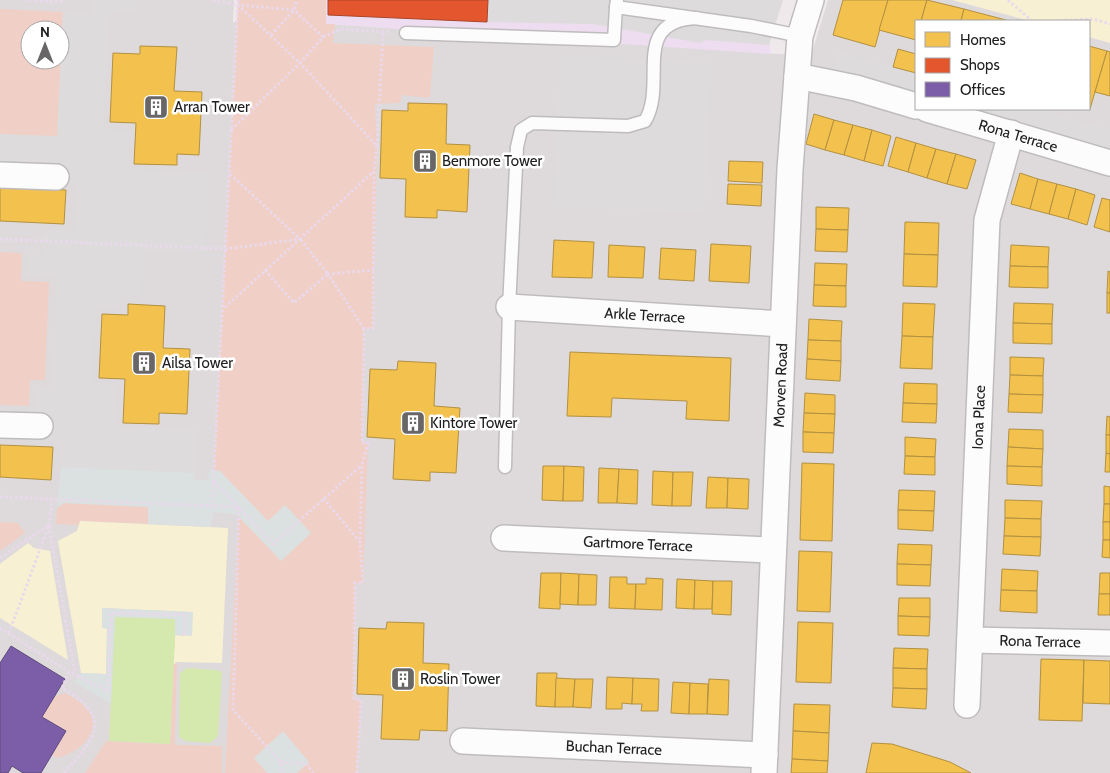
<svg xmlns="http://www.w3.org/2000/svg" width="1110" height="773" viewBox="0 0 1110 773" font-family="Cabin,sans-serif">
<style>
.residential{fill:#dedadc;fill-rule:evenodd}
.commercial{fill:#eeddf0}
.grass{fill:#f0d0c6;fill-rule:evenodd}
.park{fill:#f8f0d3}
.pitch{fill:#d5e8ae}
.parking{fill:#dddbdc}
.plaza{fill:#dbe0e0}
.homes{fill:#f2c14e;stroke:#b39140}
.shops{fill:#e4572e;stroke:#a9462a}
.offices{fill:#7b5ea7;stroke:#604b7e}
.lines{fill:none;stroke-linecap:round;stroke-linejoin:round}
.lane-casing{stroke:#bfbcbd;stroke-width:15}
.street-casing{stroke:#bfbcbd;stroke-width:28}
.path{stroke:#ead9ec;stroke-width:3;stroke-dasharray:2.5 2.5;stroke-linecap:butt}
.lane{stroke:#fdfcfc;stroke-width:12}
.street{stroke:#fdfcfc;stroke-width:25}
.labels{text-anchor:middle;stroke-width:5;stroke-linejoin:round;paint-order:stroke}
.poi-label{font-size:15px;fill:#202020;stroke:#fff;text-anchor:start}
.street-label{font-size:15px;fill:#202020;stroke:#fff}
</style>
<rect width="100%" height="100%" fill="#efe9ec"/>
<!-- residential -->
<path class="residential" d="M0 0H234L233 22 335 24 811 56 828 0H1038L1110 16V773H0ZM916 21H1089V109H916ZM30 30H60V60H30Z"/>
<!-- commercial -->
<polygon class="commercial" points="326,0 783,0 769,45 771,54 325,24"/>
<!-- grass -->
<g class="grass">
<polygon points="238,0 326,0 326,24 335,24 333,43 434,47 430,98 402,95 400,103 375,104 377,146 373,328 364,329 362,442 368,443 363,583 355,584 354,699 361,700 357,773 225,773 239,508 212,507"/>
<path d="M0 9 63 12 57 137 0 134ZM30 30H60V60H30Z"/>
<polygon points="0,252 22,253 21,281 49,282 45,380 30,380 29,406 0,405"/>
<polygon points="64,503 149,507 148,524 80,521 79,525 56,524 57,508"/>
<polygon points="0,522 18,523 25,533 0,551"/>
<polygon points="177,662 175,745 222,746 222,773 85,773 106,741 170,744 173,665"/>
<path d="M65 693C72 697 82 702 87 709 105 732 77 754 57 758L52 755 66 731 42 717 55 696Z"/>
</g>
<!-- park -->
<g class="park">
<polygon points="952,0 1110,0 1110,43 1089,37 1089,21 1030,21"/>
<polygon points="80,521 228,528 222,663 177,662 173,665 175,635 184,636 192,612 102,608 107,629 106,674 81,673 58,541 77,531"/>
<polygon points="28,543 34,548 50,551 68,660 0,618 0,564"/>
</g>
<!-- pitch -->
<g class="pitch">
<polygon points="115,616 176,619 170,744 109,741"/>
<polygon points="187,668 216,670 222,672 218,736 210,743 186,741 179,737 180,673"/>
</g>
<!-- parking -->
<g class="parking">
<polygon points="93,0 136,0 135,13 109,12 103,129 129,131 127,169 209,173 206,253 145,250 142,297 120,296 120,307 96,306 93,382 117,384 116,427 197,430 195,473 61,467 62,442 0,440 0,407 35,409 36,388 53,388 57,277 26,276 27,254 42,255 43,231 74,232 76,184 0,180 0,134 57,136 63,12 92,14"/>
<polygon points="488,0 783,0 769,45 706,40 700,43 593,24 487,22"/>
<polygon points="838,52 916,74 916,96 832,72"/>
<polygon points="561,56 712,63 704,213 553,206"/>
<polygon points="959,109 1035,109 1110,130 1110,152"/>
</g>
<!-- plaza -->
<g class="plaza">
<polygon points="61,467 195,473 193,480 208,480 210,469 220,471 268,521 285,505 311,533 281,561 238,516 232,514 213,512 211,527 148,524 148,507 64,503 57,508"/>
<polygon points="102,608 193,612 192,636 175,635 175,619 115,617 111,704 74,682 81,673 106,674 107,629 102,628"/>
<polygon points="283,731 309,762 297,773 267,773 254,758"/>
</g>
<!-- homes -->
<g class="homes">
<polygon points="843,0 888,0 875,47 833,35"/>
<polygon points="888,0 927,0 921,21 916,21 916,40 879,30"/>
<polygon points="927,0 964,9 961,21 921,21"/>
<polygon points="964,9 1006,20 1006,21 961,21"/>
<polygon points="140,46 177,47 174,91 202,92 199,155 177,154 177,165 134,164 136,123 110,122 113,53 140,54"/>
<polygon points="1089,46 1107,51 1090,109 1089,109"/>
<polygon points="898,49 916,54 916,73 893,67"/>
<polygon points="1107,51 1110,52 1110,96 1095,92"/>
<polygon points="408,103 447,104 446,144 470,145 467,212 437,210 437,218 405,217 406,179 380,178 382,110 408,111"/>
<polygon points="814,114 834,120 825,150 806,144"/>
<polygon points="834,120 853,125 844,155 825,150"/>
<polygon points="853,125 872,130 864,161 844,155"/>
<polygon points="872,130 891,136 883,166 864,161"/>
<polygon points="896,137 916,143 908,172 888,166"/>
<polygon points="916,143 936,149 927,178 908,172"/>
<polygon points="936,149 956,154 947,184 927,178"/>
<polygon points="956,154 976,160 967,189 947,184"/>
<polygon points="729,161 763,162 762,183 728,181"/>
<polygon points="1020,173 1038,179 1030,209 1011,204"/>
<polygon points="1038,179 1057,184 1049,214 1030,209"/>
<polygon points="728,184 762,185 761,206 727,204"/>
<polygon points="1057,184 1076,189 1068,219 1049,214"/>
<polygon points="0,187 66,190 64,224 0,221"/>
<polygon points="1076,189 1095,195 1087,225 1068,219"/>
<polygon points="1102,198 1110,200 1110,232 1094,227"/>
<polygon points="816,207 849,208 848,230 816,229"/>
<polygon points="905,222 939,223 938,255 904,254"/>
<polygon points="816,229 848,230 847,252 815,251"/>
<polygon points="554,240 594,242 592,278 552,277"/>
<polygon points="711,244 751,246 749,283 709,281"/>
<polygon points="609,245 645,247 643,278 608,277"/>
<polygon points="1011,245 1049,247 1048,267 1010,266"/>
<polygon points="661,248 696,250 694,281 659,279"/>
<polygon points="904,254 938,255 937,287 903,286"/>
<polygon points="815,263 847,264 846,286 814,285"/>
<polygon points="1010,266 1048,267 1048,288 1009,287"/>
<polygon points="1108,271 1110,272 1110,293 1107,293"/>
<polygon points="814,285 846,286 846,307 813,306"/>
<rect x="1107" y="293" width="3" height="20"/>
<polygon points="903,303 935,304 933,337 902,336"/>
<polygon points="1014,303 1053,304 1052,324 1013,323"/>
<polygon points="128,304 165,306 163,348 190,349 187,414 159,413 159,424 123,423 125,379 99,378 102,314 128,315"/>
<polygon points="809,319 842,321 841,341 808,340"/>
<polygon points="1013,323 1052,324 1052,344 1013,343"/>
<polygon points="902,336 933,337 932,369 900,368"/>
<polygon points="808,340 841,341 841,361 807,359"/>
<polygon points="570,352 731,358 729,421 686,419 687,401 612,398 611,417 567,416"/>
<polygon points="1010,357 1044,358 1043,376 1010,375"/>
<polygon points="807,359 841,361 840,381 806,379"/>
<polygon points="398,361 436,363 434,406 460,408 456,473 430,472 430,481 393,479 395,439 367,437 370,369 397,370"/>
<polygon points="1010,375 1043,376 1043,395 1009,394"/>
<polygon points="904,383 937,384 937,404 903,403"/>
<polygon points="805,393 835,395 835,414 804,413"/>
<polygon points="1009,394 1043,395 1042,413 1008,412"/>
<polygon points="903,403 937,404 936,423 902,422"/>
<polygon points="804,413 835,414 834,433 803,432"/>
<polygon points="1107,416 1110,417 1110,435 1106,435"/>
<polygon points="1009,429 1043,430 1043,449 1008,447"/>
<polygon points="803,432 834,433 833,453 803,452"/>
<polygon points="1106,435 1110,435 1110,454 1106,453"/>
<polygon points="905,437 936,439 935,457 905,456"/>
<polygon points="0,445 53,447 51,480 0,477"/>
<polygon points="1008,447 1043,449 1042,467 1007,466"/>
<polygon points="1106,453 1110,454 1110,472 1105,472"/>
<polygon points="905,456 935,457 935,475 904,474"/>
<polygon points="802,463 834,464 832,541 800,540"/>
<polygon points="543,466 564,466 563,501 542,500"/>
<polygon points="564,466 584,467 583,501 563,501"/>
<polygon points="1007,466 1042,467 1042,486 1007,484"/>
<polygon points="599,468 619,469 617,503 598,503"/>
<polygon points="619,469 638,470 637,504 617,503"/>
<polygon points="653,471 673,472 672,506 652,505"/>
<polygon points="673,472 693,472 691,506 672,506"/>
<polygon points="708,477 728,478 727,508 706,508"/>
<polygon points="728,478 749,479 748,509 727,508"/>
<polygon points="1104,486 1110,487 1110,504 1104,504"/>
<polygon points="899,490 935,491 934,511 898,510"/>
<polygon points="1005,500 1042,501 1041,519 1005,518"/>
<polygon points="1104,504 1110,504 1110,522 1103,522"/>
<polygon points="898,510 934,511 933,531 898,529"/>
<polygon points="1005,518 1041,519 1041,537 1004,536"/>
<rect x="1103" y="522" width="7" height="18"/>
<polygon points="1004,536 1041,537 1040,556 1003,554"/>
<polygon points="1103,540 1110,540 1110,558 1102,557"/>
<polygon points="898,544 932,545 931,565 897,564"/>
<polygon points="799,551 832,552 830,612 797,611"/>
<polygon points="897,564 931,565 930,586 897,585"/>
<polygon points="1002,569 1038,571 1037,591 1001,590"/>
<polygon points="541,573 561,573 560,609 539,608"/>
<polygon points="561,573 579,574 578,605 560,604"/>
<polygon points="1100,573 1110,573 1110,594 1099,594"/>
<polygon points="579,574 597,575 596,605 578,605"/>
<polygon points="610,577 627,577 627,584 636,584 635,609 609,608"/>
<polygon points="646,578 663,579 662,610 635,609 636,584 646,584"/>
<polygon points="677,579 695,580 694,609 676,608"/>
<polygon points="695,580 713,581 712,609 694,609"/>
<polygon points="713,581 732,581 731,615 712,614"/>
<polygon points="1001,590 1037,591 1037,613 1000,611"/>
<polygon points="1099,594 1110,594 1110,615 1098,615"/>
<polygon points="899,598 930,598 930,617 898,616"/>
<polygon points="898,616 930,617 929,636 898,635"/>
<polygon points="387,622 424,623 423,663 449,664 447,731 420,730 419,740 381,739 383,695 357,694 359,628 386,629"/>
<polygon points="798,622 833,623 831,683 796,682"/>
<polygon points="894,648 928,649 927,669 893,668"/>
<polygon points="1041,659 1084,660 1082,721 1039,720"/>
<polygon points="1084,660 1110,661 1110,704 1083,703"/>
<polygon points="893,668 927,669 927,689 893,688"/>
<polygon points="537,673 557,673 555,707 536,706"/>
<polygon points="607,677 633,678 632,704 622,703 622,709 606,709"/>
<polygon points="556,678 575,679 573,707 555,707"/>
<polygon points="633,678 659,679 658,711 641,711 642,704 632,704"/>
<polygon points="575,679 593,679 591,708 573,707"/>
<polygon points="709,679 729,680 728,715 707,714"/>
<polygon points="673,682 690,683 689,714 671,713"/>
<polygon points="690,683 708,684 707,714 689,714"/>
<polygon points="893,688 927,689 926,709 892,707"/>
<polygon points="794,704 830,705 829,733 793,731"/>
<polygon points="793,731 829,733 828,761 792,759"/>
<polygon points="872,743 892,744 950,762 971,773 866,773"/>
<polygon points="792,759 828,761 827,773 791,773"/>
</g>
<!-- shops -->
<polygon class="shops" points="328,0 488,0 487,22 328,15"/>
<!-- offices -->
<polygon class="offices" points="11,646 65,679 42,717 66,731 41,773 23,773 12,766 8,773 0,773 0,663"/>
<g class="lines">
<defs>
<g id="lane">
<polyline points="617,0 616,7 751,26 800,36"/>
<polyline points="406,33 614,40 616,7"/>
<path d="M505 467 509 307 517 147 521 130 532 123 628 126 645 121C668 83 629 21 697 18"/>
</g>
<g id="street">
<polyline points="797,76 856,88 916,106"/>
<path id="s1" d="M927 109 1110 163"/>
<polyline points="0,175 56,177"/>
<path id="s2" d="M509 307 783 324"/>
<polyline points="0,425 40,426"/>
<path id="s3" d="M504 538 772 550"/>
<path id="s4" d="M970 640 1110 643"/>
<path id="s5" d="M967 705 987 220 1011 133"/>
<path id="s6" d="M463 741 765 755"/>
<path id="s7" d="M764 773 790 169 800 36 811 0"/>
</g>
</defs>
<!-- lane casing -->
<use href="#lane" class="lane-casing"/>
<!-- street casing -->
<use href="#street" class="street-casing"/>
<!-- path -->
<g class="path">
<polyline points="25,0 58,2 64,0"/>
<polyline points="213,0 238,5 300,63 323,37 294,10 238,5"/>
<polyline points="1008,0 1032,21"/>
<polyline points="1055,21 1093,19 1110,24"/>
<polyline points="271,35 294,10 297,0"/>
<polyline points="323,37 341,29 391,32"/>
<polyline points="231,130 300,63 377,146 374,171 373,328 364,329 362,443 368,443 362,465 360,542 323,498"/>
<polyline points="377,146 383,31"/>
<polyline points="230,174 300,239 374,171"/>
<polyline points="0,239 226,249 300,239 223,309"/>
<polyline points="265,270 294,303 328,274 300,239"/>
<polyline points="364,329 328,274 374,270"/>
<polyline points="214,481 273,544 362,465"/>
<polyline points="0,497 239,507 233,710 281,762 281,773"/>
<polyline points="212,507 238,0"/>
<polyline points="0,558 49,525 75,673"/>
<polyline points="0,628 69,672 108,691 111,613 185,615 184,636"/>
<polyline points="9,633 49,525 52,500"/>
<polyline points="281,762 307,764 313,773"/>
<path d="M64 773C97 736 113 718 62 688L69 672"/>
<polyline points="357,773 361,700 354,699 355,583 363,583 360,542"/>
</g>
<!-- lane -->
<use href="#lane" class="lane"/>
<!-- street -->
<use href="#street" class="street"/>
</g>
<!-- icons -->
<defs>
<symbol id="building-square" viewBox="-11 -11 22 22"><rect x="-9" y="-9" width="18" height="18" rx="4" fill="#686667" stroke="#fff"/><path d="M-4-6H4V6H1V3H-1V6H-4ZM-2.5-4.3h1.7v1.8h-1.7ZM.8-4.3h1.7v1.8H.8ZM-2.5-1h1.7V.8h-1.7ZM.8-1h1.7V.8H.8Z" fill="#fff"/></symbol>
</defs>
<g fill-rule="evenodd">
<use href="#building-square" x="142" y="93" width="28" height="28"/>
<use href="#building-square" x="411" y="147" width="28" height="28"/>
<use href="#building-square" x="130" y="349" width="28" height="28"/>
<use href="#building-square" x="399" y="409" width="28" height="28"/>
<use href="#building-square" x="389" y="665" width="28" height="28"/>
</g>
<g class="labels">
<!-- poi labels -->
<g class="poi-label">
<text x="174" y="112">Arran Tower</text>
<text x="442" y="166">Benmore Tower</text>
<text x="162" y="368">Ailsa Tower</text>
<text x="430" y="428">Kintore Tower</text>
<text x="420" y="684">Roslin Tower</text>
</g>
<!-- street labels -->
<g class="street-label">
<text dy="5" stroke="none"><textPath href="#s1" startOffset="95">Rona Terrace</textPath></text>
<text dy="5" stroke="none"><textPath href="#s2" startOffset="136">Arkle Terrace</textPath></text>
<text dy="5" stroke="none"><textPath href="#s7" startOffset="388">Morven Road</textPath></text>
<text dy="5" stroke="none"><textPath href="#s5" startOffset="288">Iona Place</textPath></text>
<text dy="5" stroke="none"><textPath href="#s3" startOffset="134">Gartmore Terrace</textPath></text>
<text dy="5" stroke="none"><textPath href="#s4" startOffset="70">Rona Terrace</textPath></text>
<text dy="5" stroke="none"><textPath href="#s6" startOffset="151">Buchan Terrace</textPath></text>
</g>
</g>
<!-- legend -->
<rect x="915" y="20" width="175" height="90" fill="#ffffff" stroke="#a6a6a6"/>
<rect x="925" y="32" width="25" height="15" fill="#f2c14e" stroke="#a6a6a6"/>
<text x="960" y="45" font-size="15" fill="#202020">Homes</text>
<rect x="925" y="58" width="25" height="15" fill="#e4572e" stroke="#a6a6a6"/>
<text x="960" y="70" font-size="15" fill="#202020">Shops</text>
<rect x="925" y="82" width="25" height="15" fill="#7b5ea7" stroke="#a6a6a6"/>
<text x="960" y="95" font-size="15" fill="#202020">Offices</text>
<!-- north arrow -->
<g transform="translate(45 45)"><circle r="24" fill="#ffffff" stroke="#a6a6a6"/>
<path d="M0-4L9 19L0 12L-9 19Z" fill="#686667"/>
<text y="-8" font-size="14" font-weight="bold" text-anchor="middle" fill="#202020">N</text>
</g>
</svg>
